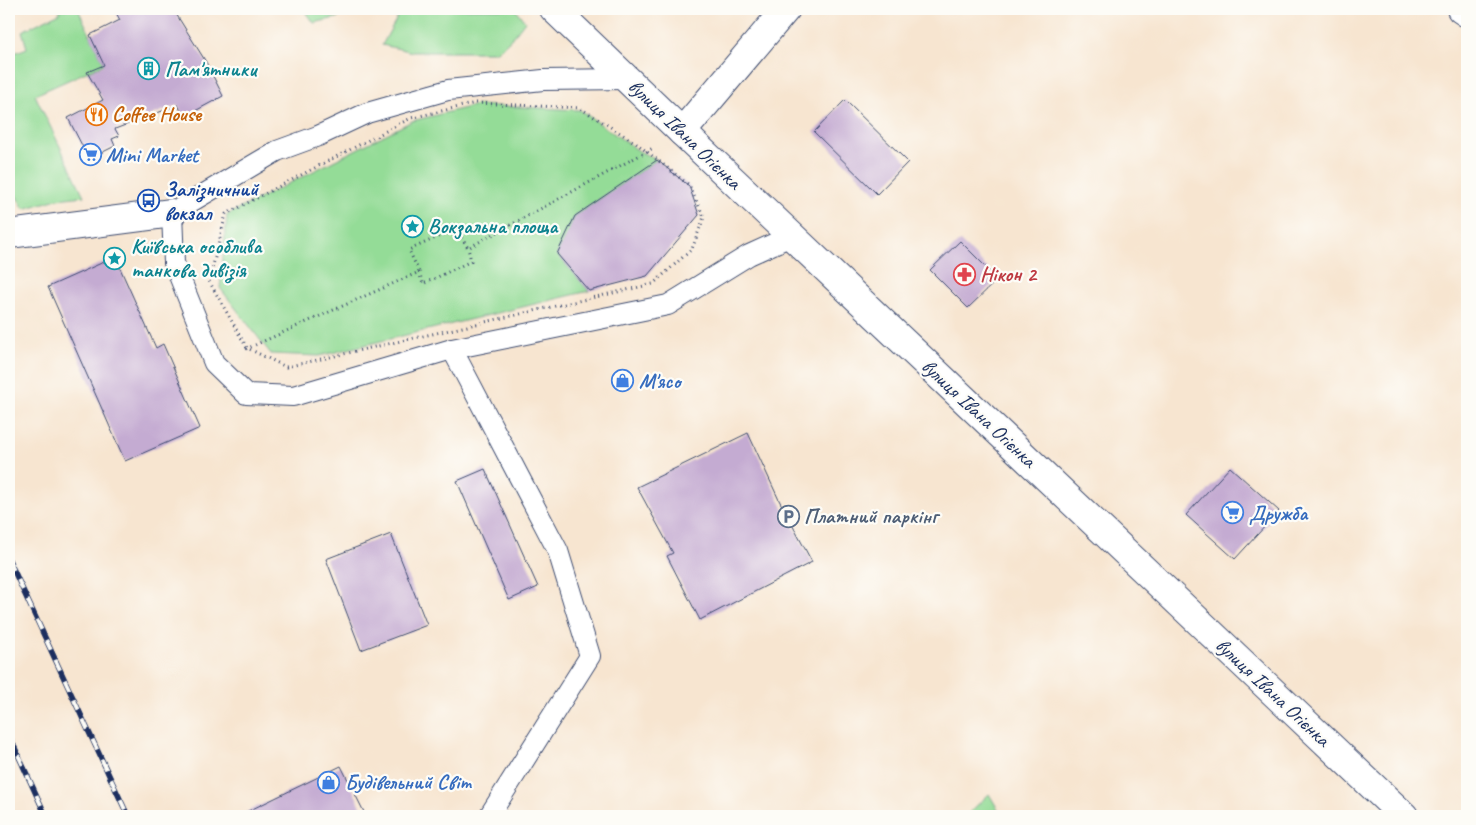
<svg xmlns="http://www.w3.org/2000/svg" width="1476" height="825" viewBox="0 0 1476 825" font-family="Caveat,sans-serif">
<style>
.green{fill:#94dc97;stroke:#58867a}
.building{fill:#c4abd2}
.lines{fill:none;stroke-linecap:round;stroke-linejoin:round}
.lane-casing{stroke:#3c4a6f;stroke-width:22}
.street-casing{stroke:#3c4a6f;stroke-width:30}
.path{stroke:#3c4a6f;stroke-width:3;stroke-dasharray:1 4;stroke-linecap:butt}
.lane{stroke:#fff;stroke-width:20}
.street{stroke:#fff;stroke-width:28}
.rail-casing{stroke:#1b2f5e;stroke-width:5.5}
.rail{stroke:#fdfcf7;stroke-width:4;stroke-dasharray:11;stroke-linecap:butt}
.labels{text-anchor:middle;stroke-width:4.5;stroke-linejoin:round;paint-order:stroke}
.culture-label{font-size:21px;font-weight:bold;fill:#0d838f;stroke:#fdfcf7;text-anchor:start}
.food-label{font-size:21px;font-weight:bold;fill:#c56008;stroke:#fdfcf7;text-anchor:start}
.street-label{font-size:21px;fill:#1b2f5e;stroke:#fdfcf7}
.shop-label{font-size:21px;font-weight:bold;fill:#366cbe;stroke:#fdfcf7;text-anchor:start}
.transit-label{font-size:21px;font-weight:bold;fill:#164399;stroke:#fdfcf7;text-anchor:start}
.health-label{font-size:21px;font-weight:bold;fill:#be3a42;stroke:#fdfcf7;text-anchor:start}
.service-label{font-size:21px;font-weight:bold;fill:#4e5e75;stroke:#fdfcf7;text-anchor:start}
</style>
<rect width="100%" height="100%" fill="#fdfcf7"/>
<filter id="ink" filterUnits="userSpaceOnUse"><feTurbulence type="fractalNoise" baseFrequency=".02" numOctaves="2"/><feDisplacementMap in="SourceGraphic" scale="10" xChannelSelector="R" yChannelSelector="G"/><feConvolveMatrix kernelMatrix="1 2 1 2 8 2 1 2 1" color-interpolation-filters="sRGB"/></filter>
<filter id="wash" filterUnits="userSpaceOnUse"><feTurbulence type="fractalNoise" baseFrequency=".0096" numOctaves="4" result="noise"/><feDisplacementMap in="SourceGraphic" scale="20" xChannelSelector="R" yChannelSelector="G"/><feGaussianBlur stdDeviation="1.12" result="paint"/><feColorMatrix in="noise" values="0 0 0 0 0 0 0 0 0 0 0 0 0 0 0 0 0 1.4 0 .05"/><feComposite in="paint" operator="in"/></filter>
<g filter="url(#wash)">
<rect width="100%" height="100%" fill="#f7e5d0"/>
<!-- green -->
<g class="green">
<polygon points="59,9 78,9 104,64 35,95 84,196 57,199 24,209 9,184 9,55 27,48 22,31 60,13"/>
<polygon points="304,9 344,9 340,17 314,23"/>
<polygon points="402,9 515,9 525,21 512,38 497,52 413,52 382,45"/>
<polygon points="477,105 580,110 639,151 657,160 575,216 557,254 589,291 319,356 271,354 220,288 227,215 412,121"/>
<polygon points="989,794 1002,816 966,816"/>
</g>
<g id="blocks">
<!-- building -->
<g class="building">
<polygon points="114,9 173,9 206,62 223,96 184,117 178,105 115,129 119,136 112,139 115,146 89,159 68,118 103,100 87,72 104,65 90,35 120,20"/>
<polygon points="845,100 908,162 877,194 814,132"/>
<polygon points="657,160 689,186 699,215 647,276 589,291 557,254 575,216"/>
<polygon points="960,241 998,279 968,308 930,270"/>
<polygon points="115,257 156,348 163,344 200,428 125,461 48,287"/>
<polygon points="748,433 779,500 812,562 700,620 667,556 673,553 637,487"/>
<polygon points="1230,467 1279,511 1235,559 1186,515"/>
<polygon points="485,469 538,587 509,600 457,481"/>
<polygon points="391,534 427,625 361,650 326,559"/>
<polygon points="341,766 366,816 238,816"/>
</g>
</g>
</g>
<g filter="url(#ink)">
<use href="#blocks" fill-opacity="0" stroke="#3c4a6f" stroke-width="1"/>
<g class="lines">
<defs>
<g id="lane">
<polyline points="627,79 543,80 448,90 367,113 318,136 277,151 172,213 174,263 214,363 246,394 293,396 452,349 668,305 749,255 791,236"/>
<polyline points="452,349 558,551 590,656 489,816"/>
</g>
<g id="street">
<polyline points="554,9 682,132 1404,816"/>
<polyline points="1461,9 1467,13"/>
<polyline points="682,132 786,9"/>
<polyline points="9,234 172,213"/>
</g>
</defs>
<!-- lane casing -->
<use href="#lane" class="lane-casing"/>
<!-- street casing -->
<use href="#street" class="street-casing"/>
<!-- path -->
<g class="path">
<polygon points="476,103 580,108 636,143 689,185 704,217 692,249 653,284 286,367 247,348 209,281 226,214 411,118"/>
<polyline points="419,272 423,284 471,261 468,248"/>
<polyline points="246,349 419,272 409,250 456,229 468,248 653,148"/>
</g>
<!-- lane -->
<use href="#lane" class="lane"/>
<!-- street -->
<use href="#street" class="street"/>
<defs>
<g id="rail">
<polyline points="9,560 128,816"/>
<polyline points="9,735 46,816"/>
</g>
</defs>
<!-- rail casing -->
<use href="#rail" class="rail-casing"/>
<!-- rail -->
<use href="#rail" class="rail"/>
</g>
</g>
<!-- icons -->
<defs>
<symbol id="building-ring" viewBox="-11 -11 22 22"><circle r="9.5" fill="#fdfcf7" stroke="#0f9aa8" stroke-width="1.5"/><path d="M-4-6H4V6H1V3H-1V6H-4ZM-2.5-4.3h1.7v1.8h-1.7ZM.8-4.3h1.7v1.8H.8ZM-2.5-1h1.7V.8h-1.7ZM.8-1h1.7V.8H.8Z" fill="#0f9aa8"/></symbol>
<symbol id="restaurant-ring" viewBox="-11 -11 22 22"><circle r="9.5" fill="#fdfcf7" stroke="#e8710a" stroke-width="1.5"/><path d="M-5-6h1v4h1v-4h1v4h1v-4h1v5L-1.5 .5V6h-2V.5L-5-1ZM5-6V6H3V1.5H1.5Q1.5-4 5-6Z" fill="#e8710a"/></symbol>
<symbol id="supermarket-ring" viewBox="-11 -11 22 22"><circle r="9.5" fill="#fdfcf7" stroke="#3f7fe0" stroke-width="1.5"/><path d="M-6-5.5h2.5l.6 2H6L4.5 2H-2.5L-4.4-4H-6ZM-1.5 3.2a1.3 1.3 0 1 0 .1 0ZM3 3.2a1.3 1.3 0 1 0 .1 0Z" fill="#3f7fe0"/></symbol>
<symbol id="bus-ring" viewBox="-11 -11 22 22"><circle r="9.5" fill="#fdfcf7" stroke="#1a4fb4" stroke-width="1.5"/><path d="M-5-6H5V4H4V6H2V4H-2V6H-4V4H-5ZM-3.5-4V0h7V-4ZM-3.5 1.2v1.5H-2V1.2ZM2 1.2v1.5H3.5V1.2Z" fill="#1a4fb4"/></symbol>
<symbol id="sight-ring" viewBox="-11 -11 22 22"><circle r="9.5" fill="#fdfcf7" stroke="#0f9aa8" stroke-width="1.5"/><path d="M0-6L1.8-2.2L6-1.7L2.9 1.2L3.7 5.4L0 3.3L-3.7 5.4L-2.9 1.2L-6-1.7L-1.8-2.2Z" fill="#0f9aa8"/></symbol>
<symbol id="pharmacy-ring" viewBox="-11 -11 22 22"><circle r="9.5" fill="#fdfcf7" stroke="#e0444e" stroke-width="1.5"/><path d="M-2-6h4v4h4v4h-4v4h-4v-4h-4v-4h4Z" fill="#e0444e"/></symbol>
<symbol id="shop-ring" viewBox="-11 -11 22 22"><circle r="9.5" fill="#fdfcf7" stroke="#3f7fe0" stroke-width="1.5"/><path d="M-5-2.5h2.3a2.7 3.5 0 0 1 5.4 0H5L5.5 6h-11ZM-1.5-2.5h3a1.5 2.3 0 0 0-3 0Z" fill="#3f7fe0"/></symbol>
<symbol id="parking-ring" viewBox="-11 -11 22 22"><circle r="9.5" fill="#fdfcf7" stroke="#5c6f8a" stroke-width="1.5"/><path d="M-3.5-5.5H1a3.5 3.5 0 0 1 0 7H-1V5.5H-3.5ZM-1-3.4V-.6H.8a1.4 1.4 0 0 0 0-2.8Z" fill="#5c6f8a"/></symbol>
</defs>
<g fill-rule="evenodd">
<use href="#building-ring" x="136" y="56" width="25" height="25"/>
<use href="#restaurant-ring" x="84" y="102" width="25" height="25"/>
<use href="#supermarket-ring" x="78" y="142" width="25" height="25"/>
<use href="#bus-ring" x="136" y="188" width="25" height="25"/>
<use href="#sight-ring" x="400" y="214" width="25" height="25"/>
<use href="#sight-ring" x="102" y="246" width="25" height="25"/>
<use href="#pharmacy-ring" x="952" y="262" width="25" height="25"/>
<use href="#shop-ring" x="610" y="368" width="25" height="25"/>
<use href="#supermarket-ring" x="1220" y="500" width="25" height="25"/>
<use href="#parking-ring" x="776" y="504" width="25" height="25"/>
<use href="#shop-ring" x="316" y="770" width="25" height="25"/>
</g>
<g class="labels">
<!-- culture labels -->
<g class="culture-label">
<text x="165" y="76">Пам'ятники</text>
<text x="428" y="233">Вокзальна площа</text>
<text x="131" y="253">Київська особлива<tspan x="131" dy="24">танкова дивізія</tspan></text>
</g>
<!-- food labels -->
<g class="food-label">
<text x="112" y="121">Coffee House</text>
</g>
<!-- street labels -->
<g class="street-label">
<text transform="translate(685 134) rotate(44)" y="7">вулиця Івана Огієнка</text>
<text transform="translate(979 413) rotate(43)" y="7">вулиця Івана Огієнка</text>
<text transform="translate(1273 692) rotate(43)" y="7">вулиця Івана Огієнка</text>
</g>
<!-- shop labels -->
<g class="shop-label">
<text x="106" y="162">Mini Market</text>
<text x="639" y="388">М'ясо</text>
<text x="1249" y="520">Дружба</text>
<text x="345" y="789">Будівельний Світ</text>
</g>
<!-- transit labels -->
<g class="transit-label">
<text x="164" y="196">Залізничний<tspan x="164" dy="24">вокзал</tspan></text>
</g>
<!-- health labels -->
<g class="health-label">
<text x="980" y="281">Нікон 2</text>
</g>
<!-- service labels -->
<g class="service-label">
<text x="804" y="523">Платний паркінг</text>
</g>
</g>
<!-- margin -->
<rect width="1476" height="825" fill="none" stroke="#fdfcf7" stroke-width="30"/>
</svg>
